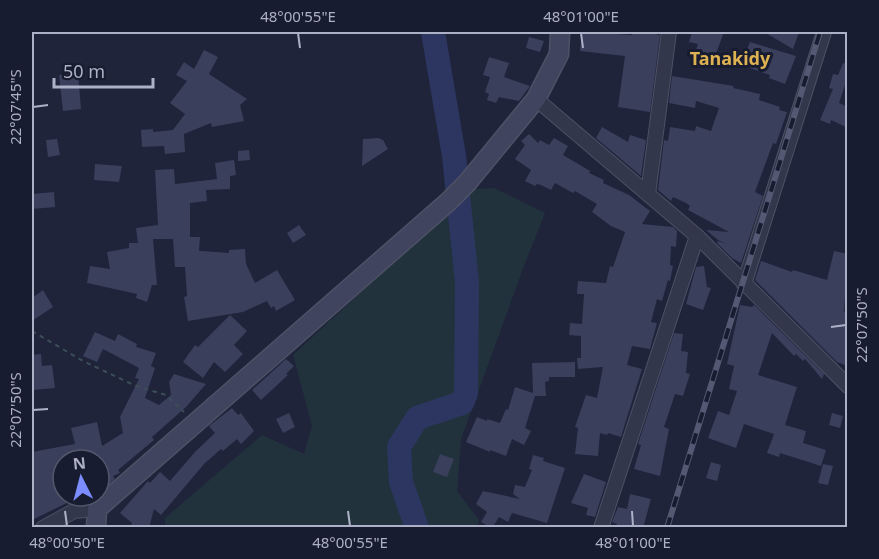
<svg xmlns="http://www.w3.org/2000/svg" width="879" height="559" viewBox="0 0 879 559" font-family="'Noto Sans',sans-serif">
<style>
.green{fill:#21323c}
.lines{fill:none;stroke-linecap:round;stroke-linejoin:round}
.river{stroke:#2d3660;stroke-width:24}
.building{fill:#3a3f5c}
.street-casing{stroke:#4d5166;stroke-width:16}
.secondary-casing{stroke:#4d5166;stroke-width:21}
.path{stroke:#3c4e57;stroke-width:2;stroke-dasharray:4.5 4.5;stroke-linecap:butt}
.street{stroke:#33374b;stroke-width:14}
.secondary{stroke:#40445f;stroke-width:18}
.rail-casing{stroke:#545973;stroke-width:6}
.rail{stroke:#181c30;stroke-width:4;stroke-dasharray:11;stroke-linecap:butt}
.ticks{fill:none;stroke:#adb1c8;stroke-width:2}
.labels{text-anchor:middle;stroke-width:6;stroke-linejoin:round;paint-order:stroke}
.neighbourhood-label{font-size:18px;font-weight:bold;fill:#deb252;stroke:#181c30}
.neatline{fill:none;stroke:#adb1c8;stroke-width:2}
.ticks-label{font-size:15px;text-anchor:middle;fill:#adb1c8}
</style>
<rect width="100%" height="100%" fill="#1f243b"/>
<!-- green -->
<polygon class="green" points="494,188 545,213 524,266 461,439 457,491 479,520 477,527 165,528 165,518 262,435 304,454 312,426 293,355 473,189"/>
<g class="lines">
<!-- river -->
<polyline class="river" points="417,528 401,482 399,447 417,418 462,403 466,393 467,282 454,156 433,32"/>
</g>
<!-- building -->
<g class="building">
<polygon points="582,32 632,35 633,32 644,32 660,35 650,112 618,107 625,56 580,51"/>
<polygon points="692,32 724,32 711,67 692,61 698,44 689,42"/>
<polygon points="764,32 799,32 793,49"/>
<polygon points="529,37 544,41 540,52 526,48"/>
<polygon points="750,42 796,56 785,84 769,78 770,75 744,66 747,53 746,52"/>
<polygon points="204,50 218,57 209,74 247,99 240,105 244,121 212,127 211,123 184,134 185,152 165,154 164,146 142,147 141,130 153,129 153,132 173,130 185,114 170,103 187,81 176,75 184,62 194,69"/>
<polygon points="489,57 509,63 504,77 530,86 519,101 499,97 496,103 487,100 489,94 485,92 490,77 483,75"/>
<polygon points="843,63 848,64 848,76 839,103 848,107 848,128 831,120 830,124 820,120 833,89 829,88 833,74 838,75"/>
<polygon points="78,73 81,109 63,111 59,75"/>
<polygon points="672,76 734,86 733,88 760,94 759,100 780,107 779,110 787,112 776,144 773,143 755,192 763,196 741,263 732,258 717,243 718,241 727,244 718,240 706,230 729,232 688,210 690,206 686,203 673,197 671,201 658,190 664,140 668,141 670,127 695,131 696,126 711,131 719,108 696,101 695,108 669,103"/>
<polygon points="602,127 628,142 630,135 646,140 641,176 596,138"/>
<polygon points="529,134 538,143 540,140 549,145 554,138 568,146 563,155 590,171 589,173 604,180 603,183 629,195 650,211 642,224 673,227 677,231 676,247 671,246 670,265 673,266 670,281 668,280 662,301 657,299 651,322 657,323 650,349 632,346 627,365 642,369 621,437 608,433 607,435 600,433 598,456 575,454 578,428 575,427 586,395 597,398 603,367 578,369 577,358 581,358 581,336 569,335 570,323 582,324 584,294 577,294 578,281 606,283 610,266 613,267 625,232 611,226 592,212 597,204 575,191 573,193 555,183 551,190 541,185 537,184 535,186 525,181 531,170 515,159 525,145 521,141"/>
<polygon points="378,138 383,140 388,149 362,166 363,139"/>
<polygon points="57,139 60,155 48,157 46,140"/>
<polygon points="249,150 250,160 238,161 238,151"/>
<polygon points="234,160 236,175 230,176 230,189 206,190 207,201 190,203 190,237 200,237 199,251 202,251 229,253 229,250 245,249 246,264 255,283 277,270 295,300 276,311 274,306 271,308 267,301 243,312 188,321 184,297 187,296 185,267 175,267 173,239 153,239 157,285 152,285 147,302 136,298 137,294 87,283 90,266 110,269 107,252 129,248 129,243 138,243 136,228 158,225 155,170 174,169 175,184 217,179 215,163"/>
<polygon points="95,164 122,166 119,182 94,180"/>
<polygon points="54,192 55,207 32,209 32,194"/>
<polygon points="299,225 306,235 293,243 287,233"/>
<polygon points="834,251 848,254 848,285 846,285 844,312 848,313 848,357 845,365 837,362 755,280 761,261 792,272 793,270 827,280"/>
<polygon points="704,266 707,287 711,288 703,310 686,304 696,267"/>
<polygon points="43,290 53,307 32,321 32,298"/>
<polygon points="740,305 752,307 754,305 824,374 822,379 805,359 803,361 796,354 794,356 772,333 758,375 797,387 785,425 806,431 803,443 826,450 821,466 780,453 779,457 767,453 774,434 744,424 736,448 708,438 718,411 729,415 737,391 729,389 734,366 727,364"/>
<polygon points="230,315 247,331 234,345 243,354 225,372 214,362 203,378 183,362 195,345 198,347"/>
<polygon points="95,332 115,341 118,334 137,344 136,347 156,353 151,366 155,368 145,398 159,405 171,395 169,382 174,374 206,384 186,407 152,437 154,440 118,470 120,473 113,476 115,479 100,492 99,460 63,460 63,496 81,496 32,520 32,452 75,444 71,428 97,422 102,446 123,433 120,417 139,379 135,378 139,368 103,349 97,362 83,356"/>
<polygon points="674,333 683,334 681,351 688,352 686,373 690,374 683,396 675,394 664,427 669,429 660,476 634,469 641,445 638,444"/>
<polygon points="41,354 42,366 52,365 55,388 32,390 32,355"/>
<polygon points="286,359 294,366 286,374 288,375 261,400 252,390"/>
<polygon points="575,362 575,377 549,377 549,381 545,382 546,396 535,396 525,428 531,431 524,445 512,439 506,456 490,450 490,452 466,442 477,417 487,421 487,419 500,423 506,409 508,410 515,387 533,393 532,363"/>
<polygon points="232,408 238,415 241,413 254,431 241,444 237,439 223,451 221,449 204,464 161,515 154,509 149,528 130,528 132,523 120,513 148,481 150,483 160,472 170,481 195,452 215,433 209,426"/>
<polygon points="289,413 295,427 283,433 276,419"/>
<polygon points="832,413 843,416 840,428 829,425"/>
<polygon points="440,454 454,459 447,477 433,472"/>
<polygon points="533,455 544,458 543,461 565,468 547,523 512,513 508,522 499,517 492,528 481,522 487,512 476,504 483,491 520,499 513,494 515,485 525,487 532,470 529,469"/>
<polygon points="711,462 721,465 717,481 706,478"/>
<polygon points="823,464 833,466 828,485 818,483"/>
<polygon points="584,474 606,482 595,517 586,515 588,508 571,503"/>
<polygon points="630,494 651,499 643,528 616,528 617,524 612,522 618,507 627,509"/>
</g>
<g class="lines">
<defs>
<g id="street">
<polyline points="536,99 697,236 848,386"/>
<polyline points="648,194 669,32"/>
<polyline points="744,284 824,32"/>
<polyline points="43,528 74,511 97,509"/>
<polyline points="601,528 697,236"/>
</g>
<polyline id="secondary" points="96,528 97,509 448,202 467,183 536,99 559,54 560,32"/>
</defs>
<!-- street casing -->
<use href="#street" class="street-casing"/>
<!-- secondary casing -->
<use href="#secondary" class="secondary-casing"/>
<!-- path -->
<polyline class="path" points="32,331 83,361 136,386 166,395 184,412"/>
<!-- street -->
<use href="#street" class="street"/>
<!-- secondary -->
<use href="#secondary" class="secondary"/>
<defs>
<polyline id="rail" points="667,528 820,32"/>
</defs>
<!-- rail casing -->
<use href="#rail" class="rail-casing"/>
<!-- rail -->
<use href="#rail" class="rail"/>
</g>
<!-- ticks -->
<path class="ticks" d="M298 33 300 48M581 33 583 48M33 107 48 105M831 327 846 325M33 410 48 409M65 511 67 526M348 511 350 526M632 511 633 526"/>
<g class="labels">
<!-- neighbourhood labels -->
<g class="neighbourhood-label">
<text x="730" y="65">Tanakidy</text>
</g>
</g>
<!-- border -->
<rect width="879" height="559" fill="none" stroke="#181c30" stroke-width="66"/>
<!-- north arrow -->
<g transform="translate(81 478) rotate(354)"><circle r="28" fill="#181c30" stroke="#54586d" stroke-width="1.5"/>
<path d="M0-4.5L10 22L0 15L-10 22Z" fill="#7b8dff"/>
<text y="-9" font-size="16" font-weight="bold" text-anchor="middle" fill="#adb1c8">N</text>
</g>
<!-- scale -->
<path d="M54 78v9h99v-9" fill="none" stroke="#adb1c8" stroke-width="3"/>
<text x="63" y="78" font-size="18" fill="#adb1c8" stroke="#181c30" stroke-width="4.5" paint-order="stroke">50 m</text>
<rect x="33" y="33" width="813" height="493" class="neatline"/>
<g class="ticks-label">
<text x="298" y="22">48°00'55"E</text>
<text x="581" y="22">48°01'00"E</text>
<text transform="translate(16 107) rotate(-90)" y="5">22°07'45"S</text>
<text transform="translate(862 325) rotate(-90)" y="5">22°07'50"S</text>
<text transform="translate(16 410) rotate(-90)" y="5">22°07'50"S</text>
<text x="67" y="548">48°00'50"E</text>
<text x="350" y="548">48°00'55"E</text>
<text x="633" y="548">48°01'00"E</text>
</g>
</svg>
